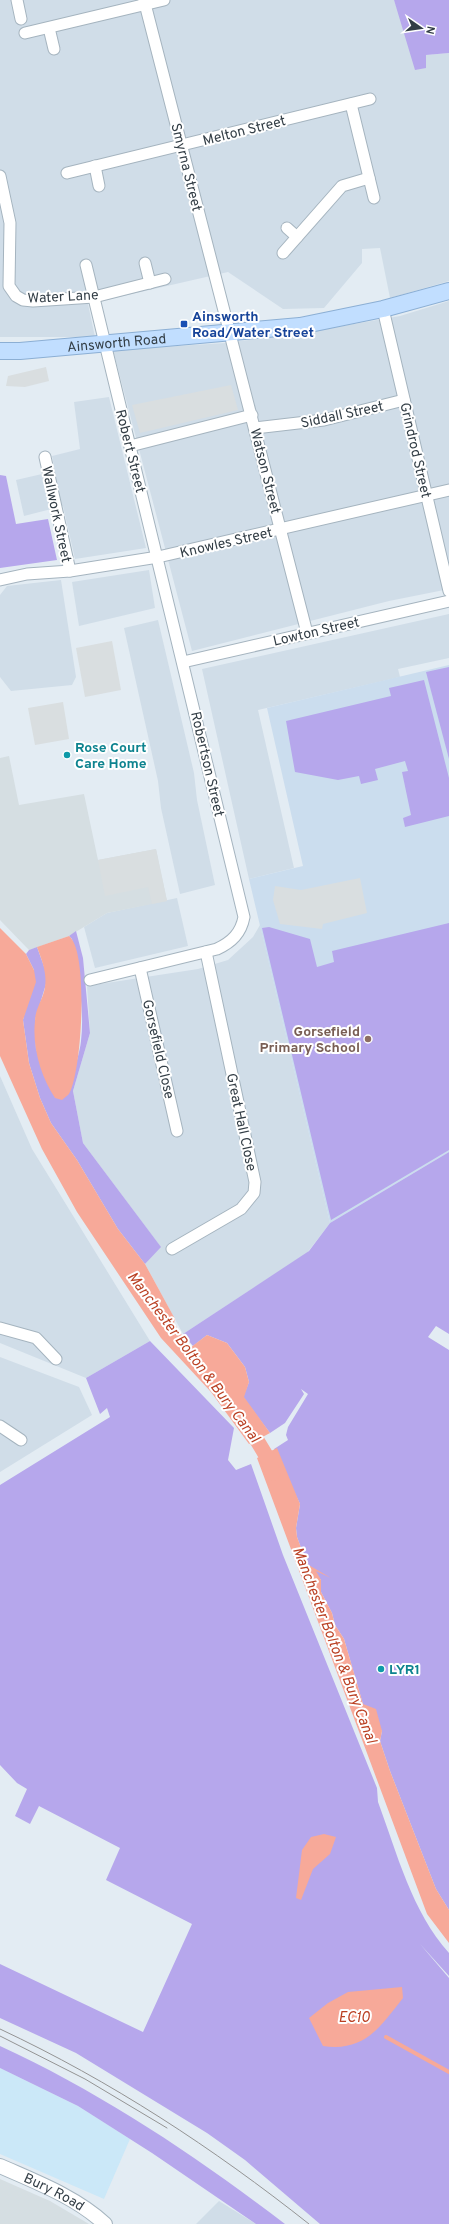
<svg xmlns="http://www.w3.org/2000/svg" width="449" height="2224" viewBox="0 0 449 2224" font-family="Overpass,sans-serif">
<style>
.residential{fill:#d0dde8}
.commercial{fill:#cbe8f8}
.industrial{fill:#d5dee2}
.education{fill:#cbddee}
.green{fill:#b6a7ec}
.parking{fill:#d9dee0}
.water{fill:#f7a999}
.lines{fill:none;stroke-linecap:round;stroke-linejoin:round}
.stream{stroke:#f7a999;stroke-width:4}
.canal{stroke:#f7a999;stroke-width:15}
.minor-casing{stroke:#a5b4bf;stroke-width:13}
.tertiary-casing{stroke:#a5b4bf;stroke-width:16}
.secondary-casing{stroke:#8cafd4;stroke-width:18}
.minor{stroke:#fff;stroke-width:11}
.tertiary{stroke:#fff;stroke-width:14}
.secondary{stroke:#c1deff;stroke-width:16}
.tram{stroke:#949494;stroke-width:1}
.transit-dot{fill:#1a4fb4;stroke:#fff;stroke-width:1.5}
.culture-dot{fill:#0f9aa8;stroke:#fff;stroke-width:1.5}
.education-dot{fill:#8d6e63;stroke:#fff;stroke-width:1.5}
.labels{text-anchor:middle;stroke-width:4;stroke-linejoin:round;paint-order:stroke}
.street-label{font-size:14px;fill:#333e46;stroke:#fff}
.transit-label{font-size:14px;font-weight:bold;fill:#164399;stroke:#fff;text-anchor:start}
.culture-label{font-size:14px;font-weight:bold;fill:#0d838f;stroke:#fff;text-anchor:start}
.education-label{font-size:14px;font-weight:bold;fill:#785e54;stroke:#fff;text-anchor:end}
.water-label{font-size:15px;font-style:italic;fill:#ba4023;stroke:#fff}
</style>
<rect width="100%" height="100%" fill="#e3ecf3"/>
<!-- residential -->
<g class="residential">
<polygon points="0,0 394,0 402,22 426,55 449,53 449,281 390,298 380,248 362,249 362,263 324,308 283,309 228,272 88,304 95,337 0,337"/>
<polygon points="449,301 449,589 389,601 192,651 113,350 225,343 302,333 400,316"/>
<polygon points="109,397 146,548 75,559 63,506 24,516 16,480 55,471 52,456 80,449 74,402"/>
<polygon points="149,570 155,608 79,626 72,582"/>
<polygon points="61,580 76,677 72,685 11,691 0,677 0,595 7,586"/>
<polygon points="449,614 449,658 398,669 400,677 258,710 294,868 249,879 202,669"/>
<polygon points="158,620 194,773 197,800 215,885 180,894 161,808 158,781 124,628"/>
<polygon points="177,898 188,946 95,968 84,927 107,913"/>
<polygon points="260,925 330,1223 307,1253 183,1334 145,1264 160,1246 83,1143 73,1091 90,1033 87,986 198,969 228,960 253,937"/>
<polygon points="0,1076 32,1149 150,1341 86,1378 0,1343"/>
<polygon points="0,1357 79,1387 92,1415 0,1472"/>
<polygon points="219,2201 256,2224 196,2224"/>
</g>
<!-- commercial -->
<polygon class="commercial" points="0,2068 78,2106 130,2139 104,2199 0,2154"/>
<!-- industrial -->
<g class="industrial">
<polygon points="9,756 19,805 84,794 98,860 156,849 167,901 107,913 69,936 29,950 0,920 0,758"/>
<polygon points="0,2179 50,2201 89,2224 0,2224"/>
</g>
<!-- education -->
<polygon class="education" points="449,665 449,1152 330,1223 249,879 303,866 267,708"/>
<!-- green -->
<g class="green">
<polygon points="394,0 449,0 449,53 426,55 426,68 415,70"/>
<polygon points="0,475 6,476 16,524 48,519 57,560 0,568"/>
<polygon points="449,667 449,759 426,672"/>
<polygon points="424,680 449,778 449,816 405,827 403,818 411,815 402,772 408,771 405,761 375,769 378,780 361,784 359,776 338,780 295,772 286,721 391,696 389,688"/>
<polygon points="449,923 449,1150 331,1220 262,928 269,927 310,939 317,967 334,962 332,951"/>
<path d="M76 931 83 958 90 1033 73 1091 83 1143 161 1247 145 1264 118 1229 77 1160 51 1123 40 1098 29 1063 23 1020 34 970 26 954 29 950 37 947 46 972V984L35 1020 36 1050 73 1077C75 1065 80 1052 81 1041 85 1007 77 972 72 939L69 936Z"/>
<polygon points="449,1152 449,1334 436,1326 428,1337 449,1350 449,1910 436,1889 390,1771 380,1741 382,1731 363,1704 344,1639 335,1625 332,1613 321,1592 321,1580 307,1564 297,1537 296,1528 300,1504 274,1449 288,1440 286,1435 288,1427 308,1394 301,1389 304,1394 285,1423 270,1433 243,1397 249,1382 245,1367 227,1343 207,1335 193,1346 183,1334 309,1251 330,1223"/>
<path d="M150 1341 234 1428 228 1460 236 1470 251 1464 283 1555 377 1788 378 1802C397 1853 412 1912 449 1953V1976L420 1944 449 1978V2224H320L245 2160 207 2133 76 2053 0 2018V1964L143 2032 192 1924 106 1880 120 1848 39 1806 30 1824 15 1816 27 1789 17 1783 0 1765V1485L110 1417 107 1408 100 1414 86 1378Z"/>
<path d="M0 2046C102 2093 196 2156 285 2224H256L152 2153 78 2106 0 2068Z"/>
</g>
<!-- parking -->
<g class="parking">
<polygon points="46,367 49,381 25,387 6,386 8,376"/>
<polygon points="231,385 238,410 140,433 132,405"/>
<polygon points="112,641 121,690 85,697 76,648"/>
<polygon points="63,702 69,739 35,745 28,708"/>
<polygon points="156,849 167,901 152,904 148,887 105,896 98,860"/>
<polygon points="360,878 367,913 323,924 322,929 280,924 273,900 275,886 301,890"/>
</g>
<!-- water -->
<g class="water">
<polygon points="0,928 26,954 34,970 36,982 23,1020 29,1063 40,1098 51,1123 77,1160 118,1229 145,1264 175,1319 174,1323 190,1348 207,1335 227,1343 245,1367 249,1382 244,1397 270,1433 249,1444 211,1392 161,1338 77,1212 42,1149 0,1056"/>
<path d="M69 936C89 951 82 1072 69 1094 67 1096 64 1098 62 1100L55 1098C41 1077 32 1047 35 1021 35 1012 40 1003 43 995 49 978 43 963 37 947Z"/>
<polygon points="277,1448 300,1504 296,1528 297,1537 307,1564 331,1578 316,1571 321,1580 321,1592 332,1613 335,1625 344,1639 363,1704 376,1709 382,1731 380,1741 390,1771 436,1889 449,1910 449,1943 427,1914 257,1458"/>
<polygon points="324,1834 336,1837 330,1854 313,1869 301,1900 296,1898 302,1850 311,1837"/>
<path d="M402 1987 403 1998C380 2027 365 2052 323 2046L309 2018 328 2003 348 1992Z"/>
</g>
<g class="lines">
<!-- stream -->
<polyline class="stream" points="386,2037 449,2072"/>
<!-- canal -->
<polyline class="canal" points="247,1424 267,1457 273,1473"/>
<defs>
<g id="minor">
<polyline points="17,0 21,19"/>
<polyline points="144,0 307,633"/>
<polyline points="49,28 54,49"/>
<polyline points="25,33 164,0"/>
<polyline points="351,104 374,198"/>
<polyline points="95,166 99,186"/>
<polyline points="67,173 370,99"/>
<polyline points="0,176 10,223 9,286 16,296 23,300 33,301 94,297 165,279"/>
<polyline points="287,228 297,237"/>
<polyline points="283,253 342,186 369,178"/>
<polyline points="145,263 150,283"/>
<path d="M86 265 244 917C241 933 232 942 217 949L90 980"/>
<polyline points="383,309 449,591"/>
<polyline points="255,428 324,420 404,400"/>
<polyline points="130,446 252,415"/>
<polyline points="45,457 70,571"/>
<polyline points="0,580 27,574 70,571 158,557 449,490"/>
<polyline points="183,662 449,601"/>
<polyline points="140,968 177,1131"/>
<polyline points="172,1249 241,1209 254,1193 255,1182 206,952"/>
<polyline points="0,1328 36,1338 56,1359"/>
<polyline points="0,1426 21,1440"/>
</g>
<g id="tertiary">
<path id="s1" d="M0 2166C36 2182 76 2197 105 2224"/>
</g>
<g id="secondary">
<path id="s2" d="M0 351H20L300 326 383 309 449 291"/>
</g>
</defs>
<!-- minor casing -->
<use href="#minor" class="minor-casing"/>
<!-- tertiary casing -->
<use href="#tertiary" class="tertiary-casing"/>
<!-- secondary casing -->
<use href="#secondary" class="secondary-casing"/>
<!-- minor -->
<use href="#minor" class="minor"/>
<!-- tertiary -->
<use href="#tertiary" class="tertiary"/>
<!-- secondary -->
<use href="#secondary" class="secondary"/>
<!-- tram -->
<g class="tram">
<path d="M0 2029C111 2081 213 2148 309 2224"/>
<polyline points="0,2036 85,2079 167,2128"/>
</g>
</g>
<!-- markers -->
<rect class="transit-dot" x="180" y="320" width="8" height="8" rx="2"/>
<g class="culture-dot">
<circle cx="67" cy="755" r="4"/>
<circle cx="381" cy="1669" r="4"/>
</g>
<circle class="education-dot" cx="368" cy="1039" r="4"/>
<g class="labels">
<!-- street labels -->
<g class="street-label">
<text transform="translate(244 130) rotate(-14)" y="5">Melton Street</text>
<text transform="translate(187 167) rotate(76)" y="5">Smyrna Street</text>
<text transform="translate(63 296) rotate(-3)" y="5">Water Lane</text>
<text dy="5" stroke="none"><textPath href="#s2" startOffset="117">Ainsworth Road</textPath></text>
<text transform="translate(342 414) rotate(-12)" y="5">Siddall Street</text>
<text transform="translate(416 450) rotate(77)" y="5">Grindrod Street</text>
<text transform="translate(131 451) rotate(76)" y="5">Robert Street</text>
<text transform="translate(266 471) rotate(76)" y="5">Watson Street</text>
<text transform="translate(57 514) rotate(78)" y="5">Wallwork Street</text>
<text transform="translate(226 542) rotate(-13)" y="5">Knowles Street</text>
<text transform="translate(316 631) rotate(-13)" y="5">Lowton Street</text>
<text transform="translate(208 764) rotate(77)" y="5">Robertson Street</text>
<text transform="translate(159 1049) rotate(77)" y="5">Gorsefield Close</text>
<text transform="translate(242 1122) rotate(78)" y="5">Great Hall Close</text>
<text dy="5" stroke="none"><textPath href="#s1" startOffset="60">Bury Road</textPath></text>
</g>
<!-- transit labels -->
<g class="transit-label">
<text x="192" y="321">Ainsworth<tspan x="192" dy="16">Road/Water Street</tspan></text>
</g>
<!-- culture labels -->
<g class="culture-label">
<text x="75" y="752">Rose Court<tspan x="75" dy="16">Care Home</tspan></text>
<text x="389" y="1674">LYR1</text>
</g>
<!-- education labels -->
<g class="education-label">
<text x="360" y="1036">Gorsefield<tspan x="360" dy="16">Primary School</tspan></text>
</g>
<!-- water labels -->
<g class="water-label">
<text transform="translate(194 1357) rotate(53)" y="5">Manchester Bolton &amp; Bury Canal</text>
<text transform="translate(335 1645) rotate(69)" y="5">Manchester Bolton &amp; Bury Canal</text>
<text x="354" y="2022">EC10</text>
</g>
</g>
<!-- north arrow -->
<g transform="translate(421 28) rotate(103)" stroke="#ffffff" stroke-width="3" paint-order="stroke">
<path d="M0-3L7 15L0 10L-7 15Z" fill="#333e46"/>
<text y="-6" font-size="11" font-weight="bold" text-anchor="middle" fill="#333e46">N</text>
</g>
</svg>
